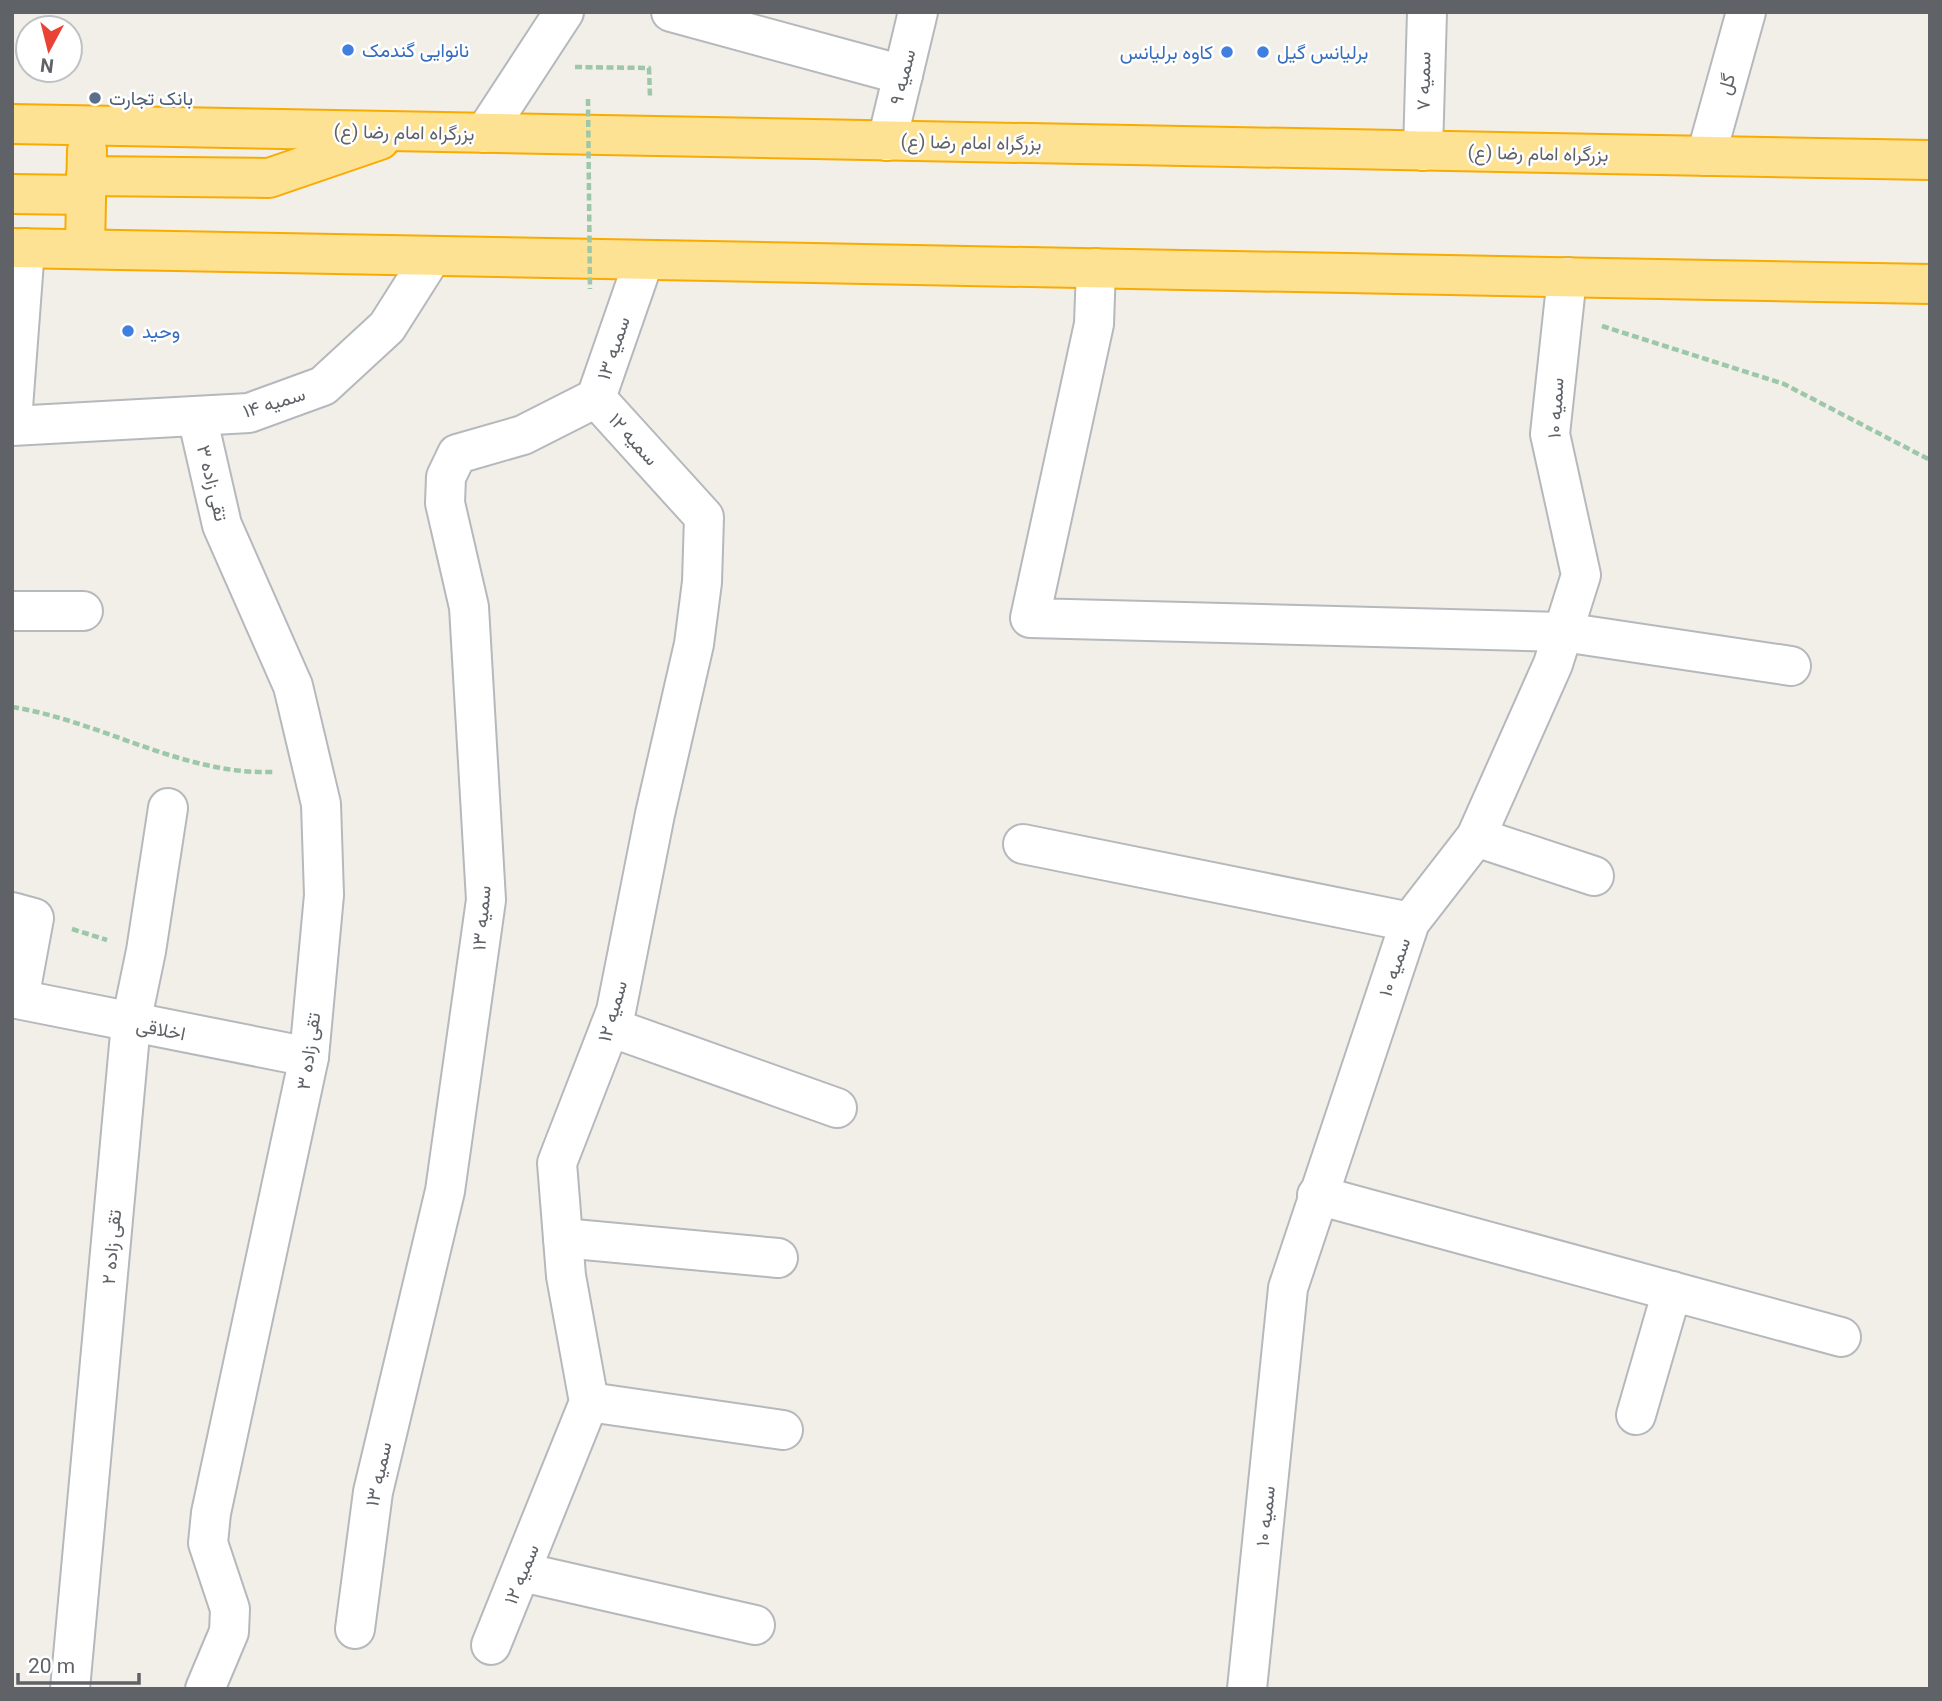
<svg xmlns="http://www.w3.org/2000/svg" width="1942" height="1701" viewBox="0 0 1942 1701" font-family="Roboto,Vazirmatn,sans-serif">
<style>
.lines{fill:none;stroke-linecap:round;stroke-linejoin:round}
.minor-casing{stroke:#b5b8bc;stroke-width:42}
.highway-casing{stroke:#f9ab00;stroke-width:42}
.path{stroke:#9cc7a9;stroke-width:4.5;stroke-dasharray:7 3.5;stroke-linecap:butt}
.minor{stroke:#fff;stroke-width:38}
.highway{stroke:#fde293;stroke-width:38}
.path-bridge{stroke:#9cc7a9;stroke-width:4.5;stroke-dasharray:7 3.5;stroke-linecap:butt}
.shop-dot{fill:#3f7fe0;stroke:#fff;stroke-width:2.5}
.service-dot{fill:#5c6f8a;stroke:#fff;stroke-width:2.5}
.labels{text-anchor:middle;stroke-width:5;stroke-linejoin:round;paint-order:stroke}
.shop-label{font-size:19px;fill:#366cbe;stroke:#fff;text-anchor:start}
.street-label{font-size:19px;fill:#5f6368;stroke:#fff}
.service-label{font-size:19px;fill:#4e5e75;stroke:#fff;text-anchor:start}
</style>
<rect width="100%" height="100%" fill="#f1efe8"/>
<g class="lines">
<defs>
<g id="minor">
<polyline points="671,12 903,75"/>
<polyline points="485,133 564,12"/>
<polyline points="887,141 918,12"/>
<polyline points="1423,151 1427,12"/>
<polyline points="1706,156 1746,12"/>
<polyline points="1096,268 1094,324 1030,618 1563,632 1791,666"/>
<polyline points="197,416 222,525 293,686 321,804 324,895 309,1057 211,1513 208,1543 230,1609 229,1632 205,1689"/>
<polyline points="12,421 25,248"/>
<polyline points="12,426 249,413 323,386 387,327 432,256"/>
<polyline points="12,611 83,611"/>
<polyline points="1476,837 1594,876"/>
<polyline points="1023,844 1410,922"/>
<polyline points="12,912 34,918 19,999"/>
<polyline points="12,998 309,1057"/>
<polyline points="610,1027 837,1108"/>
<polyline points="1317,1195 1841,1337"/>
<polyline points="563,1238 778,1258"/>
<polyline points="589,1402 783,1430"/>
<polyline points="1636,1415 1672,1291"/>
<polyline points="522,1572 755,1625"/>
<polyline points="355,1629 373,1492 445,1191 486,900 469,607 445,503 446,477 457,454 523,435 596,398 644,260"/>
<polyline points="491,1645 589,1402 566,1276 557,1163 616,1011 655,814 694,644 702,582 704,517 596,398"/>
<polyline points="70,1689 131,1023 146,951 168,808"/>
<polyline points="1247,1689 1288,1288 1410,922 1476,837 1553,664 1581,575 1550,434 1567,277"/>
</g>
<g id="highway">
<polyline points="12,124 1930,160"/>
<polyline points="86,176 269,178 380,140"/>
<polyline points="12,194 86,195"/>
<polyline points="12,248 1930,284"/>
<polyline points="85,249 87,150"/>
</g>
</defs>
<!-- minor casing -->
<use href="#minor" class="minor-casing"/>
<!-- highway casing -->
<use href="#highway" class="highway-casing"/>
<!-- path -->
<g class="path">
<polyline points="575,67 649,68 650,97"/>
<polyline points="1602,326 1784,384 1930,460"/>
<path d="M12 707C101 721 182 775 273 772"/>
<polyline points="72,929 107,940"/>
</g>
<!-- minor -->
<use href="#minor" class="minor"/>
<!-- highway -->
<use href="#highway" class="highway"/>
<!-- path-bridge -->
<polyline class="path-bridge" points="588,99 590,289"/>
</g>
<!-- markers -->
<g class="shop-dot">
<circle cx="348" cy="50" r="7"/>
<circle cx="1227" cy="52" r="7"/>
<circle cx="1263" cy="52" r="7"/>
<circle cx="128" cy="331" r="7"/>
</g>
<circle class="service-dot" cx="95" cy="98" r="7"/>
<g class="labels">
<!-- shop labels -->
<g class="shop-label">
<text x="362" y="57">نانوایی گندمک</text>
<text x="1213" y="59" text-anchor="end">کاوه برلیانس</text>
<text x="1277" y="59">برلیانس گیل</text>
<text x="142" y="338">وحید</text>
</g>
<!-- street labels -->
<g class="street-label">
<text transform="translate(902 77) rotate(-76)" y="7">سمیه ۹</text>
<text transform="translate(1423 81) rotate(-89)" y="7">سمیه ۷</text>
<text transform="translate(1726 84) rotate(-75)" y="7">گل</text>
<text transform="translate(404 132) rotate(1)" y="7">بزرگراه امام رضا (ع)</text>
<text transform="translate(971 142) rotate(1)" y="7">بزرگراه امام رضا (ع)</text>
<text transform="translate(1538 153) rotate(1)" y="7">بزرگراه امام رضا (ع)</text>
<text transform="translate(613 348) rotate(-71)" y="7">سمیه ۱۳</text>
<text transform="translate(274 402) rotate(-17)" y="7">سمیه ۱۴</text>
<text transform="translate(1555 408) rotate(-87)" y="7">سمیه ۱۰</text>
<text transform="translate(634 439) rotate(48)" y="7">سمیه ۱۲</text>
<text transform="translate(213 483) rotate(76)" y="7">تقی زاده ۳</text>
<text transform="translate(481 918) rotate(-85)" y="7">سمیه ۱۳</text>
<text transform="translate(1394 967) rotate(-71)" y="7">سمیه ۱۰</text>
<text transform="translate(612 1011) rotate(-74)" y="7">سمیه ۱۲</text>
<text transform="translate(161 1029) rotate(11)" y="7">اخلاقی</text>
<text transform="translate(308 1051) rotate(-82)" y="7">تقی زاده ۳</text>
<text transform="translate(111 1247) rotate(-85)" y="7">تقی زاده ۲</text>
<text transform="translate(378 1474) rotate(-78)" y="7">سمیه ۱۳</text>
<text transform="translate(1265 1516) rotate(-84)" y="7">سمیه ۱۰</text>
<text transform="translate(521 1574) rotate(-68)" y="7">سمیه ۱۲</text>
</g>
<!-- service labels -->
<g class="service-label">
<text x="109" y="105">بانک تجارت</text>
</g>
</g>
<!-- border -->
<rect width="1942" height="1701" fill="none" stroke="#5f6368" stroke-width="28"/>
<!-- north arrow -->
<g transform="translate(49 49) rotate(187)"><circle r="33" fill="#ffffff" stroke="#bfc1c3" stroke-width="2"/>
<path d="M0-5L12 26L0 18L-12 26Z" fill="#ea4335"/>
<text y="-10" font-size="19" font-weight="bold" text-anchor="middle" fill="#5f6368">N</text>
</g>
<!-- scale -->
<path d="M18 1673v10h121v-10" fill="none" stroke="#5f6368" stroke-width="3.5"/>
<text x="28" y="1673" font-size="21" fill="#5f6368" stroke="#ffffff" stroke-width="5" paint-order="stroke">20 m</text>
</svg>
